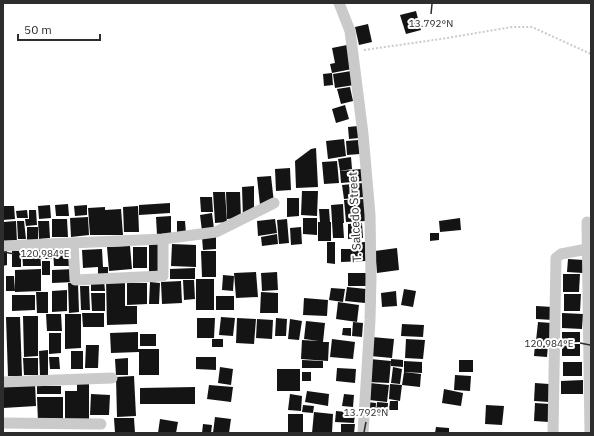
<svg xmlns="http://www.w3.org/2000/svg" width="594" height="436" viewBox="0 0 594 436" font-family="'IBM Plex Sans',sans-serif">
<style>
.building{fill:#141414}
.lines{fill:none;stroke-linecap:round;stroke-linejoin:round}
.path{stroke:#cacaca;stroke-width:2;stroke-dasharray:2 2;stroke-linecap:butt}
.minor{stroke:#cacaca;stroke-width:11}
.ticks{fill:none;stroke:#2d2d2d;stroke-width:1.5}
.labels{text-anchor:middle;stroke-width:4;stroke-linejoin:round;paint-order:stroke}
.street-label{font-size:12px;fill:#2d2d2d;stroke:#fff}
.ticks-label{font-size:10px;text-anchor:middle;fill:#2d2d2d;stroke:#fff;stroke-width:4;stroke-linejoin:round;paint-order:stroke}
</style>
<rect width="100%" height="100%" fill="#fff"/>
<!-- building -->
<g class="building">
<polygon points="416,11 421,30 406,34 400,15"/>
<polygon points="368,24 372,42 359,45 355,27"/>
<polygon points="347,45 352,69 332,73 330,64 335,63 332,48"/>
<polygon points="351,71 354,85 335,88 333,74"/>
<polygon points="332,73 333,85 324,86 323,74"/>
<polygon points="350,87 353,101 341,104 337,89"/>
<polygon points="345,105 349,119 336,123 332,109"/>
<polygon points="358,126 359,138 349,139 348,127"/>
<polygon points="344,139 346,156 328,159 326,141"/>
<polygon points="358,140 360,154 347,155 346,141"/>
<polygon points="316,148 318,187 296,188 295,161 311,149"/>
<polygon points="351,157 352,169 340,171 338,159"/>
<polygon points="337,161 339,183 324,184 322,162"/>
<polygon points="290,168 291,190 276,191 275,169"/>
<polygon points="361,169 363,181 341,183 340,171"/>
<polygon points="271,176 274,203 260,205 257,177"/>
<polygon points="363,183 364,197 344,199 342,185"/>
<polygon points="254,186 254,212 243,218 242,187"/>
<polygon points="302,191 318,191 317,216 301,215"/>
<polygon points="213,192 225,192 227,222 215,223"/>
<polygon points="226,192 240,192 241,218 227,219"/>
<polygon points="200,197 212,197 213,212 201,212"/>
<polygon points="287,198 299,198 299,216 287,217"/>
<polygon points="364,199 366,221 346,222 344,200"/>
<polygon points="170,203 170,213 139,215 139,205"/>
<polygon points="68,204 69,216 56,216 55,205"/>
<polygon points="343,204 344,223 337,223 343,223 344,238 333,238 331,205"/>
<polygon points="50,205 51,218 39,219 38,206"/>
<polygon points="87,205 87,215 75,216 74,206"/>
<polygon points="3,206 14,206 15,219 3,220"/>
<polygon points="138,206 139,232 124,232 123,207"/>
<polygon points="105,207 105,210 121,209 123,235 90,235 88,208"/>
<polygon points="319,209 329,209 330,222 326,222 331,222 331,241 318,241 318,222 320,222"/>
<polygon points="27,210 28,218 17,218 16,211"/>
<polygon points="29,210 36,210 37,225 26,226 25,219 29,219"/>
<polygon points="212,213 214,229 202,231 200,215"/>
<polygon points="171,216 171,234 157,235 156,217"/>
<polygon points="88,217 89,235 71,237 70,218"/>
<polygon points="303,218 317,218 317,235 303,234"/>
<polygon points="460,218 461,230 440,232 439,221"/>
<polygon points="52,219 67,219 68,237 52,237"/>
<polygon points="275,219 277,233 258,236 257,221"/>
<polygon points="287,219 289,243 279,244 277,220"/>
<polygon points="16,221 17,242 4,242 3,222"/>
<polygon points="17,221 24,221 26,239 18,239"/>
<polygon points="38,221 49,221 50,238 39,239"/>
<polygon points="177,221 185,221 186,234 177,234"/>
<polygon points="362,223 363,238 348,239 348,224"/>
<rect x="27" y="227" width="11" height="13"/>
<polygon points="301,227 302,244 291,245 290,228"/>
<polygon points="430,233 439,233 439,240 430,241"/>
<polygon points="277,234 278,244 262,246 261,237"/>
<polygon points="202,237 216,237 216,249 203,250"/>
<polygon points="327,242 335,242 335,264 327,263"/>
<polygon points="365,242 366,261 341,262 341,249 352,249 352,243"/>
<polygon points="161,243 161,274 149,274 149,244"/>
<polygon points="172,244 196,245 196,267 171,266"/>
<polygon points="130,246 132,269 109,271 107,247"/>
<polygon points="51,247 52,259 41,259 41,248"/>
<polygon points="53,247 73,247 73,266 54,266"/>
<rect x="133" y="247" width="14" height="21"/>
<polygon points="397,248 399,270 377,273 375,251"/>
<polygon points="22,249 40,249 41,266 23,266"/>
<polygon points="102,249 103,267 108,267 108,275 98,276 98,267 83,268 82,250"/>
<polygon points="3,250 7,250 7,265 3,266"/>
<rect x="12" y="251" width="9" height="16"/>
<polygon points="201,251 216,251 216,277 202,277"/>
<polygon points="568,259 584,260 583,273 567,272"/>
<rect x="42" y="261" width="8" height="14"/>
<polygon points="195,268 195,279 170,279 170,269"/>
<polygon points="41,269 41,291 15,292 15,270"/>
<polygon points="74,269 74,282 52,283 52,270"/>
<polygon points="256,272 258,297 236,298 234,273"/>
<polygon points="277,272 278,290 262,291 261,273"/>
<rect x="348" y="273" width="18" height="13"/>
<polygon points="563,274 580,274 579,292 563,292"/>
<polygon points="223,275 234,276 233,291 222,290"/>
<polygon points="6,276 14,276 15,291 6,291"/>
<polygon points="106,279 125,279 125,306 137,306 137,324 107,325"/>
<rect x="196" y="279" width="18" height="31"/>
<polygon points="91,280 104,280 105,291 91,291"/>
<polygon points="183,280 194,280 195,299 184,300"/>
<polygon points="181,281 182,303 162,304 161,282"/>
<polygon points="150,282 160,283 159,304 149,304"/>
<polygon points="68,283 78,283 79,312 69,313"/>
<polygon points="127,283 147,283 147,304 127,305"/>
<polygon points="80,286 89,286 90,310 81,310"/>
<polygon points="347,287 366,289 365,303 345,301"/>
<polygon points="331,288 345,289 343,302 329,300"/>
<polygon points="404,289 416,291 413,307 401,305"/>
<polygon points="67,290 67,311 52,312 52,291"/>
<polygon points="396,291 397,306 382,307 381,293"/>
<polygon points="36,292 48,292 48,313 37,313"/>
<polygon points="261,292 278,293 278,313 260,313"/>
<polygon points="91,293 105,293 105,311 92,311"/>
<polygon points="564,294 581,294 580,311 564,311"/>
<polygon points="12,295 35,295 35,310 12,311"/>
<rect x="216" y="296" width="18" height="14"/>
<polygon points="304,298 328,300 327,316 303,315"/>
<polygon points="338,302 359,305 357,322 336,319"/>
<polygon points="536,306 553,307 553,320 536,319"/>
<polygon points="82,313 104,313 104,327 83,327"/>
<polygon points="562,313 583,314 582,329 562,328"/>
<polygon points="46,314 61,314 62,331 47,331"/>
<polygon points="65,314 81,314 81,348 65,349"/>
<polygon points="23,316 38,316 38,356 24,357"/>
<polygon points="6,317 20,317 22,376 8,376"/>
<polygon points="221,317 235,318 233,336 219,335"/>
<polygon points="197,318 215,318 214,338 197,338"/>
<polygon points="237,318 256,319 254,344 236,343"/>
<polygon points="276,318 287,319 286,336 275,336"/>
<polygon points="257,319 273,320 272,339 256,338"/>
<polygon points="290,319 302,321 299,340 288,339"/>
<polygon points="306,321 325,323 323,342 329,342 328,361 301,359 302,340 319,341 304,339"/>
<polygon points="353,322 363,323 362,337 352,336"/>
<polygon points="538,322 552,323 550,342 536,341"/>
<polygon points="402,324 424,325 423,337 401,336"/>
<polygon points="343,328 351,328 351,336 342,335"/>
<polygon points="138,332 138,349 159,349 159,375 139,375 139,352 111,353 110,333"/>
<polygon points="562,332 580,332 580,342 562,343"/>
<polygon points="49,333 61,333 61,353 49,354"/>
<rect x="140" y="334" width="16" height="12"/>
<polygon points="372,337 394,339 392,358 370,356"/>
<rect x="212" y="339" width="11" height="8"/>
<polygon points="332,339 355,342 353,359 330,357"/>
<polygon points="406,339 425,340 423,359 405,358"/>
<rect x="562" y="344" width="18" height="12"/>
<polygon points="86,345 99,345 98,368 85,368"/>
<polygon points="535,345 548,345 547,357 534,356"/>
<polygon points="48,350 48,375 40,375 39,351"/>
<rect x="71" y="351" width="12" height="18"/>
<polygon points="49,357 59,357 60,369 50,369"/>
<polygon points="196,357 216,357 216,370 196,369"/>
<polygon points="23,358 38,358 38,375 24,375"/>
<polygon points="128,358 128,375 116,375 115,359"/>
<polygon points="370,359 391,361 389,383 368,382"/>
<polygon points="391,359 403,360 403,367 391,366"/>
<polygon points="302,360 323,361 323,368 302,368"/>
<rect x="459" y="360" width="14" height="12"/>
<polygon points="404,361 422,362 422,373 404,372"/>
<rect x="563" y="362" width="19" height="14"/>
<polygon points="220,367 233,369 231,385 218,383"/>
<polygon points="393,367 402,369 400,384 391,383"/>
<polygon points="337,368 356,369 355,383 336,381"/>
<rect x="277" y="369" width="23" height="22"/>
<rect x="302" y="372" width="9" height="9"/>
<polygon points="404,372 421,374 420,387 402,385"/>
<polygon points="455,375 471,376 470,391 454,390"/>
<polygon points="134,376 136,416 117,417 116,377"/>
<polygon points="583,380 583,394 561,394 561,381"/>
<polygon points="35,382 36,406 3,408 3,384"/>
<polygon points="77,382 89,382 89,421 65,421 65,391 77,391"/>
<polygon points="370,383 389,385 387,402 369,400"/>
<polygon points="535,383 549,384 549,402 534,401"/>
<polygon points="390,384 402,385 400,401 389,399"/>
<polygon points="209,385 233,387 231,402 207,399"/>
<rect x="37" y="386" width="24" height="8"/>
<polygon points="195,387 195,404 140,404 140,388"/>
<polygon points="444,389 463,393 461,406 442,403"/>
<polygon points="307,391 329,394 328,406 305,402"/>
<polygon points="91,394 110,395 109,415 90,415"/>
<polygon points="290,394 302,396 301,411 288,410"/>
<polygon points="344,394 354,395 353,407 342,406"/>
<polygon points="37,397 63,397 63,421 38,422"/>
<polygon points="390,401 398,401 398,410 389,410"/>
<polygon points="367,402 376,403 375,417 366,416"/>
<polygon points="377,402 388,403 387,416 376,415"/>
<polygon points="535,403 550,404 549,422 534,421"/>
<polygon points="303,405 314,406 313,413 302,412"/>
<polygon points="486,405 504,406 502,425 485,424"/>
<polygon points="336,411 355,413 354,423 335,422"/>
<polygon points="314,412 333,414 332,433 312,433"/>
<rect x="288" y="414" width="15" height="19"/>
<polygon points="215,417 231,419 229,433 213,433"/>
<polygon points="114,418 134,418 135,433 115,433"/>
<polygon points="160,419 178,422 176,433 158,433"/>
<polygon points="203,424 212,425 211,433 202,433"/>
<polygon points="341,424 355,424 354,433 341,433"/>
<polygon points="436,427 449,428 449,433 435,433"/>
</g>
<g class="lines">
<!-- path -->
<polyline class="path" points="364,50 441,39 512,27 532,27 591,54"/>
<!-- minor -->
<g class="minor">
<polyline points="339,3 350,31 363,134 370,215 371,278 370,320 363,433"/>
<polyline points="587,222 590,433"/>
<polyline points="73,243 75,280 163,276 163,239"/>
<polyline points="3,246 163,239 216,232 274,203"/>
<polyline points="3,382 112,378"/>
<polyline points="3,423 101,424"/>
<polyline points="553,433 556,258 561,254 587,249"/>
</g>
</g>
<!-- ticks -->
<path class="ticks" d="M431 14 432 4M4 252 14 254M580 343 590 345M364 432 366 422"/>
<g class="labels">
<!-- street labels -->
<g class="street-label">
<text transform="translate(355 217) rotate(-93)" y="4">T. Salcedo Street</text>
</g>
</g>
<g class="ticks-label">
<text x="431" y="27">13.792°N</text>
<text x="45" y="257">120.984°E</text>
<text x="549" y="347">120.984°E</text>
<text x="366" y="416">13.792°N</text>
</g>
<!-- border -->
<rect width="594" height="436" fill="none" stroke="#2d2d2d" stroke-width="8"/>
<!-- scale -->
<path d="M18 34v6h82v-6" fill="none" stroke="#2d2d2d" stroke-width="2"/>
<text x="24" y="34" font-size="12" fill="#2d2d2d" stroke="#ffffff" stroke-width="3" paint-order="stroke">50 m</text>
</svg>
